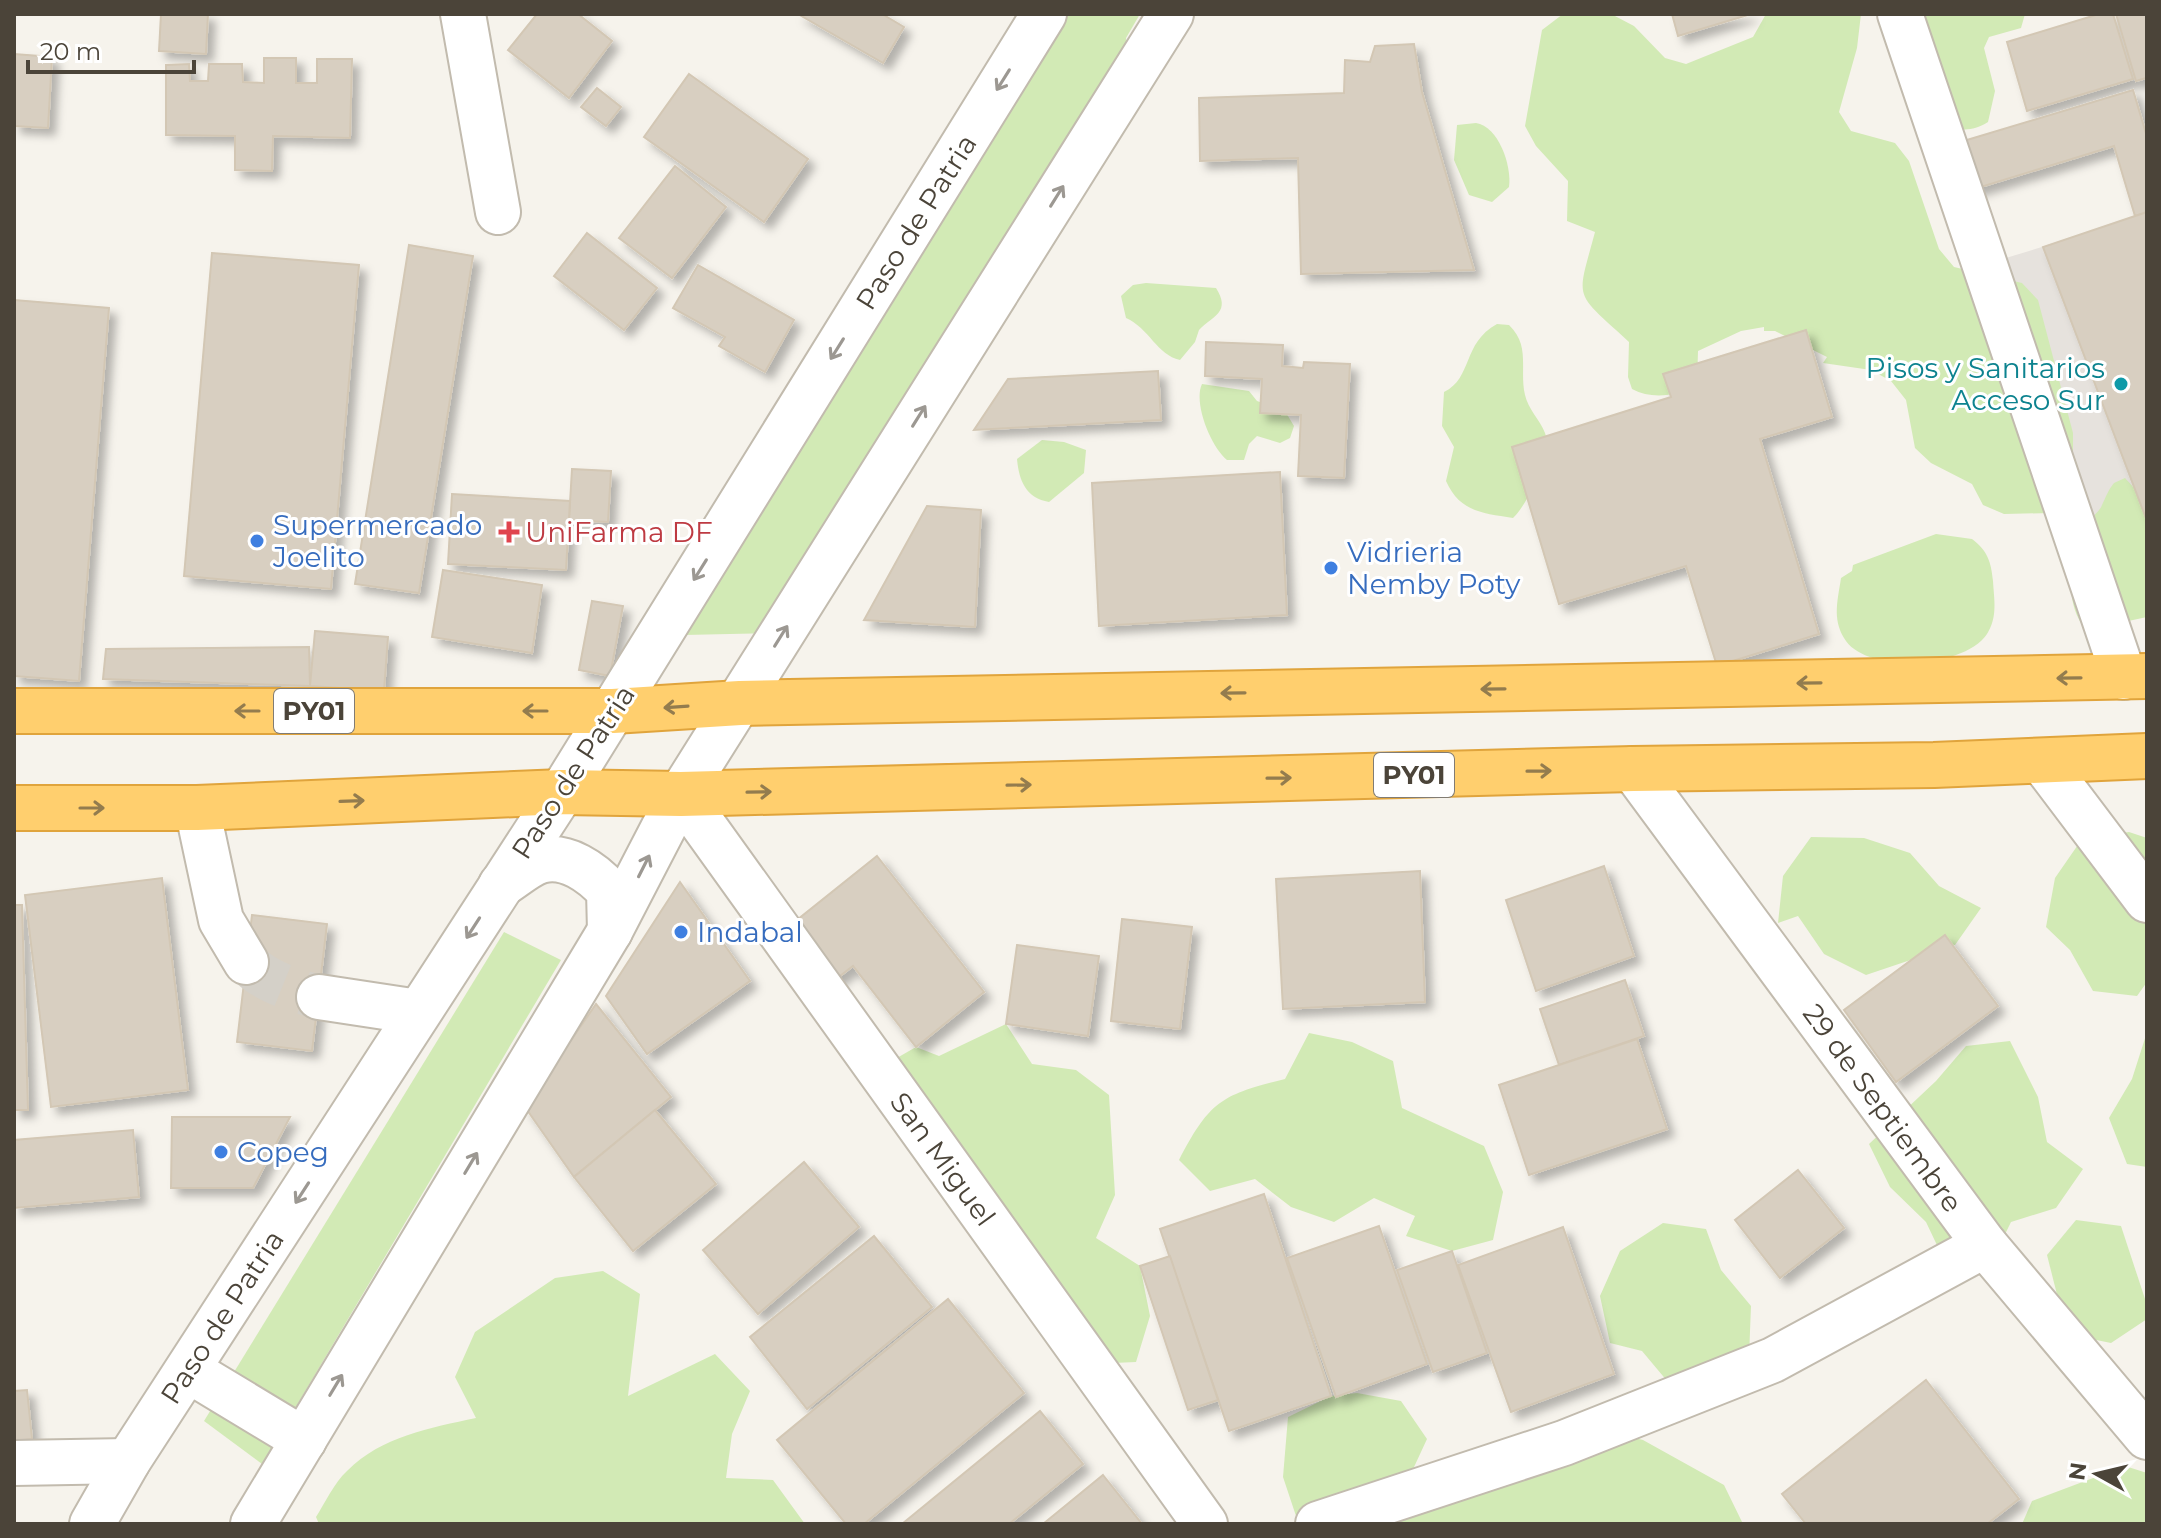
<svg xmlns="http://www.w3.org/2000/svg" width="2161" height="1538" viewBox="0 0 2161 1538" font-family="Montserrat,sans-serif">
<style>
.industrial{fill:#e6e2dd}
.green{fill:#d2eab5}
.building{fill:#d8cfc1;stroke:#d3c7b4;stroke-width:2;filter:url(#shadow)}
.lines{fill:none;stroke-linecap:round;stroke-linejoin:round}
.minor-tunnel{stroke:#d4d0c8;stroke-width:44;stroke-dasharray:44 22;stroke-linecap:butt}
.minor-casing{stroke:#c2bbae;stroke-width:48}
.highway-casing{stroke:#e0a43c;stroke-width:48}
.minor{stroke:#fff;stroke-width:44}
.highway{stroke:#ffcf6e;stroke-width:44}
.oneway{stroke:#9c9892}
.oneway2{stroke:#937c4e}
.culture-dot{fill:#0f9aa8;stroke:#fff;stroke-width:3}
.health-dot{fill:#e0444e;stroke:#fff;stroke-width:3}
.shop-dot{fill:#3f7fe0;stroke:#fff;stroke-width:3}
.labels{text-anchor:middle;stroke-width:6;stroke-linejoin:round;paint-order:stroke}
.shield{fill:#fff;stroke:#817c74;stroke-width:2}
.shield-label{font-size:26px;font-weight:bold;fill:#4b4439}
.street-label{font-size:28px;fill:#4b4439;stroke:#fff}
.culture-label{font-size:28px;fill:#0d838f;stroke:#fff;text-anchor:end}
.shop-label{font-size:28px;fill:#366cbe;stroke:#fff;text-anchor:start}
.health-label{font-size:28px;fill:#be3a42;stroke:#fff;text-anchor:start}
</style>
<defs>
<filter id="shadow"><feDropShadow dx="7" dy="7" stdDeviation="4" flood-color="#0004"/></filter>
</defs>
<rect width="100%" height="100%" fill="#f6f3ec"/>
<!-- industrial -->
<polygon class="industrial" points="2147,215 2147,586 2118,587 2006,258"/>
<!-- green -->
<g class="green">
<polygon points="1064,14 1140,14 1126,38 1128,51 1082,129 1073,128 775,633 684,635"/>
<path d="M1563 14 1613 15 1634 26 1665 58 1686 64 1753 37 1766 14H1861L1857 48 1839 112 1851 131 1895 143 1909 161 1939 249 1954 267 2022 283 2038 300 2073 433V479L2050 513 2004 514 1983 505 1972 484 1931 463 1915 448 1906 400 1891 381 1871 370 1823 363 1827 357 1775 331H1764V327L1741 331 1698 351 1697 384C1677 396 1653 400 1632 389L1628 377 1629 342C1573 290 1576 303 1595 232L1567 221 1568 181 1536 146 1525 126 1542 30Z"/>
<path d="M1925 14H2025L2021 28 1989 37 1984 48 1995 91 1988 122C1972 132 1963 130 1945 127L1921 54Z"/>
<path d="M1476 123C1498 126 1512 165 1509 187L1492 202 1469 195 1454 160 1457 125Z"/>
<path d="M1146 283 1216 288C1231 312 1214 315 1199 330L1195 342 1180 360C1157 355 1149 328 1126 318L1121 296 1133 285Z"/>
<path d="M1497 324 1509 325C1531 346 1519 369 1525 395 1528 409 1540 420 1545 433 1552 453 1528 504 1513 518 1482 513 1460 512 1446 481L1454 447 1442 426 1444 392C1473 378 1462 343 1497 324Z"/>
<path d="M1202 384 1249 391 1257 401 1285 411 1294 426 1290 438 1280 443 1257 436 1249 444 1244 460H1227C1211 447 1193 403 1202 384Z"/>
<path d="M1042 440 1064 442 1086 450 1084 473 1049 502C1026 498 1019 481 1017 459Z"/>
<path d="M2125 478 2147 502V617L2105 626 2081 623C2062 591 2073 550 2091 520 2094 514 2100 511 2102 505 2106 497 2108 490 2114 483Z"/>
<path d="M1936 534 1972 539C1988 551 1991 562 1993 581 1994 599 1998 617 1987 634 1965 668 1865 675 1844 638 1832 618 1838 599 1841 578L1852 571 1853 565Z"/>
<polygon points="2129,832 2147,838 2147,982 2137,996 2093,991 2070,950 2046,927 2055,878 2082,839"/>
<polygon points="1811,837 1864,838 1910,853 1939,886 1981,908 1955,945 1866,975 1824,954 1798,916 1778,923 1783,876"/>
<polygon points="504,932 561,960 262,1464 204,1421"/>
<polygon points="1006,1024 1032,1064 1076,1070 1109,1095 1115,1195 1096,1238 1140,1266 1150,1316 1136,1362 1090,1364 876,1070 916,1047 939,1056"/>
<polygon points="2147,1032 2147,1167 2127,1164 2109,1118 2132,1079"/>
<path d="M1309 1033 1352 1042 1393 1061 1402 1108 1484 1146 1503 1192 1493 1240 1452 1251 1406 1236 1415 1216 1374 1198 1334 1222 1291 1207 1255 1179 1210 1191 1179 1160C1210 1101 1221 1095 1285 1079Z"/>
<polygon points="2010,1041 2038,1097 2047,1142 2083,1169 2056,1208 2011,1222 1989,1267 1945,1262 1926,1222 1890,1187 1869,1144 1936,1081 1966,1046"/>
<polygon points="2076,1220 2121,1226 2147,1305 2147,1319 2111,1343 2067,1334 2047,1255"/>
<polygon points="1663,1223 1706,1229 1721,1270 1751,1306 1749,1357 1673,1388 1642,1351 1610,1343 1600,1296 1620,1251"/>
<path d="M603 1271 640 1294 628 1396 715 1354 750 1391 732 1434 726 1478 773 1480 805 1524H319L316 1517C325 1503 334 1483 347 1471 382 1436 430 1428 476 1418L455 1377 475 1332 555 1278Z"/>
<polygon points="1357,1393 1401,1401 1427,1439 1408,1480 1599,1429 1643,1440 1724,1485 1743,1524 1298,1522 1283,1477 1288,1417 1331,1396"/>
<polygon points="2125,1466 2147,1473 2147,1524 2022,1524 2032,1501"/>
</g>
<!-- building -->
<g class="building">
<polygon points="161,14 208,14 206,54 159,51"/>
<polygon points="537,14 578,14 612,41 569,98 508,50"/>
<polygon points="798,14 882,14 904,27 883,63"/>
<polygon points="1672,14 1751,14 1678,36"/>
<polygon points="2099,14 2113,14 2133,79 2027,111 2007,42"/>
<polygon points="2116,14 2147,14 2147,82 2146,78 2136,81"/>
<polygon points="1414,44 1422,92 1474,270 1301,274 1298,158 1200,161 1199,98 1344,93 1345,60 1370,62 1375,46"/>
<polygon points="14,54 52,57 48,128 14,126"/>
<polygon points="264,58 296,58 296,83 317,83 317,59 352,59 350,138 273,136 272,171 235,170 235,136 166,135 166,65 189,64 190,81 208,81 209,64 242,64 243,82 264,83"/>
<polygon points="689,74 808,159 764,222 644,137"/>
<polygon points="597,88 621,107 606,126 581,107"/>
<polygon points="2133,90 2147,137 2147,213 2135,216 2114,146 1971,190 1957,143"/>
<polygon points="675,166 726,207 672,278 619,238"/>
<polygon points="2147,212 2147,521 2043,247"/>
<polygon points="587,233 657,288 624,330 554,276"/>
<polygon points="409,245 473,256 419,593 355,584"/>
<polygon points="212,253 359,265 331,589 184,576"/>
<polygon points="698,265 794,320 765,372 719,346 725,337 673,308"/>
<polygon points="14,300 109,308 79,681 14,676"/>
<polygon points="1806,330 1832,417 1760,439 1819,634 1717,666 1686,566 1559,604 1512,447 1671,397 1663,374"/>
<polygon points="1206,342 1283,345 1282,366 1303,368 1304,362 1350,364 1344,478 1298,476 1301,415 1260,413 1262,379 1205,376"/>
<polygon points="1158,371 1161,420 974,430 1008,379"/>
<polygon points="572,469 611,471 608,522 569,520"/>
<polygon points="1280,472 1287,615 1099,626 1092,483"/>
<polygon points="452,494 570,501 566,570 448,564"/>
<polygon points="927,506 981,510 975,627 864,620"/>
<polygon points="443,570 542,585 532,653 432,637"/>
<polygon points="592,601 623,606 610,676 579,670"/>
<polygon points="315,631 388,637 384,691 310,686"/>
<polygon points="309,647 310,686 103,679 106,649"/>
<polygon points="877,856 984,992 916,1047 853,966 831,983 787,928"/>
<polygon points="1604,866 1634,956 1536,991 1506,900"/>
<polygon points="1420,871 1425,1002 1283,1009 1276,879"/>
<polygon points="162,878 188,1090 51,1107 25,895"/>
<polygon points="680,882 750,981 647,1054 606,996"/>
<polygon points="14,905 22,905 28,1110 14,1110"/>
<polygon points="252,915 327,924 312,1051 237,1042"/>
<polygon points="1122,919 1192,927 1180,1029 1111,1021"/>
<polygon points="1945,935 1998,1006 1896,1082 1844,1010"/>
<polygon points="1017,945 1099,956 1088,1036 1006,1024"/>
<polygon points="1625,980 1644,1036 1559,1065 1540,1009"/>
<polygon points="596,1004 671,1097 574,1177 525,1107"/>
<polygon points="1637,1039 1667,1129 1529,1175 1499,1085"/>
<polygon points="655,1110 716,1184 633,1251 574,1177"/>
<polygon points="172,1117 290,1117 253,1188 171,1188"/>
<polygon points="133,1130 139,1197 14,1208 14,1140"/>
<polygon points="804,1162 859,1227 758,1314 703,1250"/>
<polygon points="1798,1170 1844,1228 1780,1278 1735,1220"/>
<polygon points="1264,1194 1331,1396 1229,1431 1160,1229"/>
<polygon points="1379,1226 1427,1364 1336,1397 1287,1258"/>
<polygon points="1563,1227 1614,1374 1511,1412 1458,1265"/>
<polygon points="874,1236 932,1307 807,1409 750,1337"/>
<polygon points="1452,1251 1487,1353 1433,1372 1397,1270"/>
<polygon points="1170,1256 1218,1400 1188,1410 1140,1266"/>
<polygon points="948,1299 1024,1393 864,1524 846,1524 777,1440"/>
<polygon points="1926,1380 2019,1499 1987,1524 1806,1524 1782,1494"/>
<polygon points="27,1390 32,1439 14,1441 14,1391"/>
<polygon points="1040,1411 1083,1464 1009,1524 902,1524"/>
<polygon points="1103,1475 1142,1524 1043,1524"/>
</g>
<g class="lines">
<!-- minor-tunnel -->
<path class="minor-tunnel" d="M246 962C265 982 293 990 319 997"/>
<defs>
<g id="minor">
<polyline points="463,14 498,212"/>
<polyline points="1900,14 2124,677"/>
<polyline points="2042,761 2147,900"/>
<polyline points="1633,769 1985,1245 2147,1437"/>
<polyline points="681,794 1205,1524"/>
<polyline points="197,808 221,920 246,962"/>
<path d="M501 885C513 878 527 865 540 861 566 853 593 873 609 891L610 931"/>
<polyline points="319,997 418,1012"/>
<polyline points="188,1370 304,1440"/>
<polyline points="14,1463 128,1461"/>
<polyline points="92,1524 128,1461 562,792 1044,14"/>
<polyline points="253,1524 610,931 681,794 1171,14"/>
<polyline points="1318,1524 1564,1443 1773,1360 1985,1245"/>
</g>
<g id="highway">
<polyline points="14,711 613,711 740,703 2147,676"/>
<polyline points="14,808 197,808 562,792 681,794 1633,769 1934,765 2147,756"/>
</g>
</defs>
<!-- minor casing -->
<use href="#minor" class="minor-casing"/>
<!-- highway casing -->
<use href="#highway" class="highway-casing"/>
<!-- minor -->
<use href="#minor" class="minor"/>
<!-- highway -->
<use href="#highway" class="highway"/>
</g>
<!-- one-way arrows -->
<defs><path id="oneway-shaft" d="M-6 0H5M1.5-3L5.5 0L1.5 3" fill="none" stroke-width="1.6" stroke-linecap="round" stroke-linejoin="round" transform="scale(2)"/></defs>
<g class="oneway">
<use href="#oneway-shaft" transform="translate(1003 80) rotate(122)"/>
<use href="#oneway-shaft" transform="translate(1057 196) rotate(-58)"/>
<use href="#oneway-shaft" transform="translate(837 349) rotate(122)"/>
<use href="#oneway-shaft" transform="translate(919 416) rotate(-58)"/>
<use href="#oneway-shaft" transform="translate(700 570) rotate(122)"/>
<use href="#oneway-shaft" transform="translate(781 636) rotate(-58)"/>
<use href="#oneway-shaft" transform="translate(644 866) rotate(-63)"/>
<use href="#oneway-shaft" transform="translate(473 928) rotate(123)"/>
<use href="#oneway-shaft" transform="translate(471 1163) rotate(-59)"/>
<use href="#oneway-shaft" transform="translate(302 1193) rotate(123)"/>
<use href="#oneway-shaft" transform="translate(336 1385) rotate(-59)"/>
</g>
<g class="oneway2">
<use href="#oneway-shaft" transform="translate(2069 678) rotate(179)"/>
<use href="#oneway-shaft" transform="translate(1809 683) rotate(179)"/>
<use href="#oneway-shaft" transform="translate(1493 689) rotate(179)"/>
<use href="#oneway-shaft" transform="translate(1233 693) rotate(179)"/>
<use href="#oneway-shaft" transform="translate(676 707) rotate(176)"/>
<use href="#oneway-shaft" transform="translate(247 711) rotate(-180)"/>
<use href="#oneway-shaft" transform="translate(535 711) rotate(-180)"/>
<use href="#oneway-shaft" transform="translate(1539 771) rotate(-1)"/>
<use href="#oneway-shaft" transform="translate(1279 778) rotate(-1)"/>
<use href="#oneway-shaft" transform="translate(1019 785) rotate(-1)"/>
<use href="#oneway-shaft" transform="translate(759 792) rotate(-1)"/>
<use href="#oneway-shaft" transform="translate(352 801) rotate(-2)"/>
<use href="#oneway-shaft" transform="translate(92 808)"/>
</g>
<!-- markers -->
<circle class="culture-dot" cx="2121" cy="384" r="8"/>
<path class="health-dot" d="M505 520h8v8h8v8h-8v8h-8v-8h-8v-8h8z"/>
<g class="shop-dot">
<circle cx="257" cy="541" r="8"/>
<circle cx="1331" cy="568" r="8"/>
<circle cx="681" cy="932" r="8"/>
<circle cx="221" cy="1152" r="8"/>
</g>
<g class="labels">
<!-- shield labels -->
<g class="shield">
<rect x="274" y="689" width="80" height="44" rx="6"/>
<rect x="1374" y="753" width="80" height="44" rx="6"/>
</g>
<g class="shield-label">
<text x="314" y="720">PY01</text>
<text x="1414" y="784">PY01</text>
</g>
<!-- street labels -->
<g class="street-label">
<text transform="translate(916 222) rotate(-58)" y="10">Paso de Patria</text>
<text transform="translate(573 772) rotate(-57)" y="10">Paso de Patria</text>
<text transform="translate(1883 1108) rotate(54)" y="10">29 de Septiembre</text>
<text transform="translate(943 1159) rotate(54)" y="10">San Miguel</text>
<text transform="translate(222 1317) rotate(-57)" y="10">Paso de Patria</text>
</g>
<!-- culture labels -->
<g class="culture-label">
<text x="2105" y="378">Pisos y Sanitarios<tspan x="2105" dy="32">Acceso Sur</tspan></text>
</g>
<!-- shop labels -->
<g class="shop-label">
<text x="273" y="535">Supermercado<tspan x="273" dy="32">Joelito</tspan></text>
<text x="1347" y="562">Vidrieria<tspan x="1347" dy="32">Nemby Poty</tspan></text>
<text x="697" y="942">Indabal</text>
<text x="237" y="1162">Copeg</text>
</g>
<!-- health labels -->
<g class="health-label">
<text x="525" y="542">UniFarma DF</text>
</g>
</g>
<!-- border -->
<rect width="2161" height="1538" fill="none" stroke="#4b4439" stroke-width="32"/>
<!-- north arrow -->
<g transform="translate(2097 1474) rotate(278)" stroke="#ffffff" stroke-width="6" paint-order="stroke">
<path d="M0-6L14 30L0 20L-14 30Z" fill="#4b4439"/>
<text y="-12" font-size="22" font-weight="bold" text-anchor="middle" fill="#4b4439">N</text>
</g>
<!-- scale -->
<path d="M28 60v12h166v-12" fill="none" stroke="#4b4439" stroke-width="4"/>
<text x="40" y="60" font-size="24" fill="#4b4439" stroke="#ffffff" stroke-width="6" paint-order="stroke">20 m</text>
</svg>
